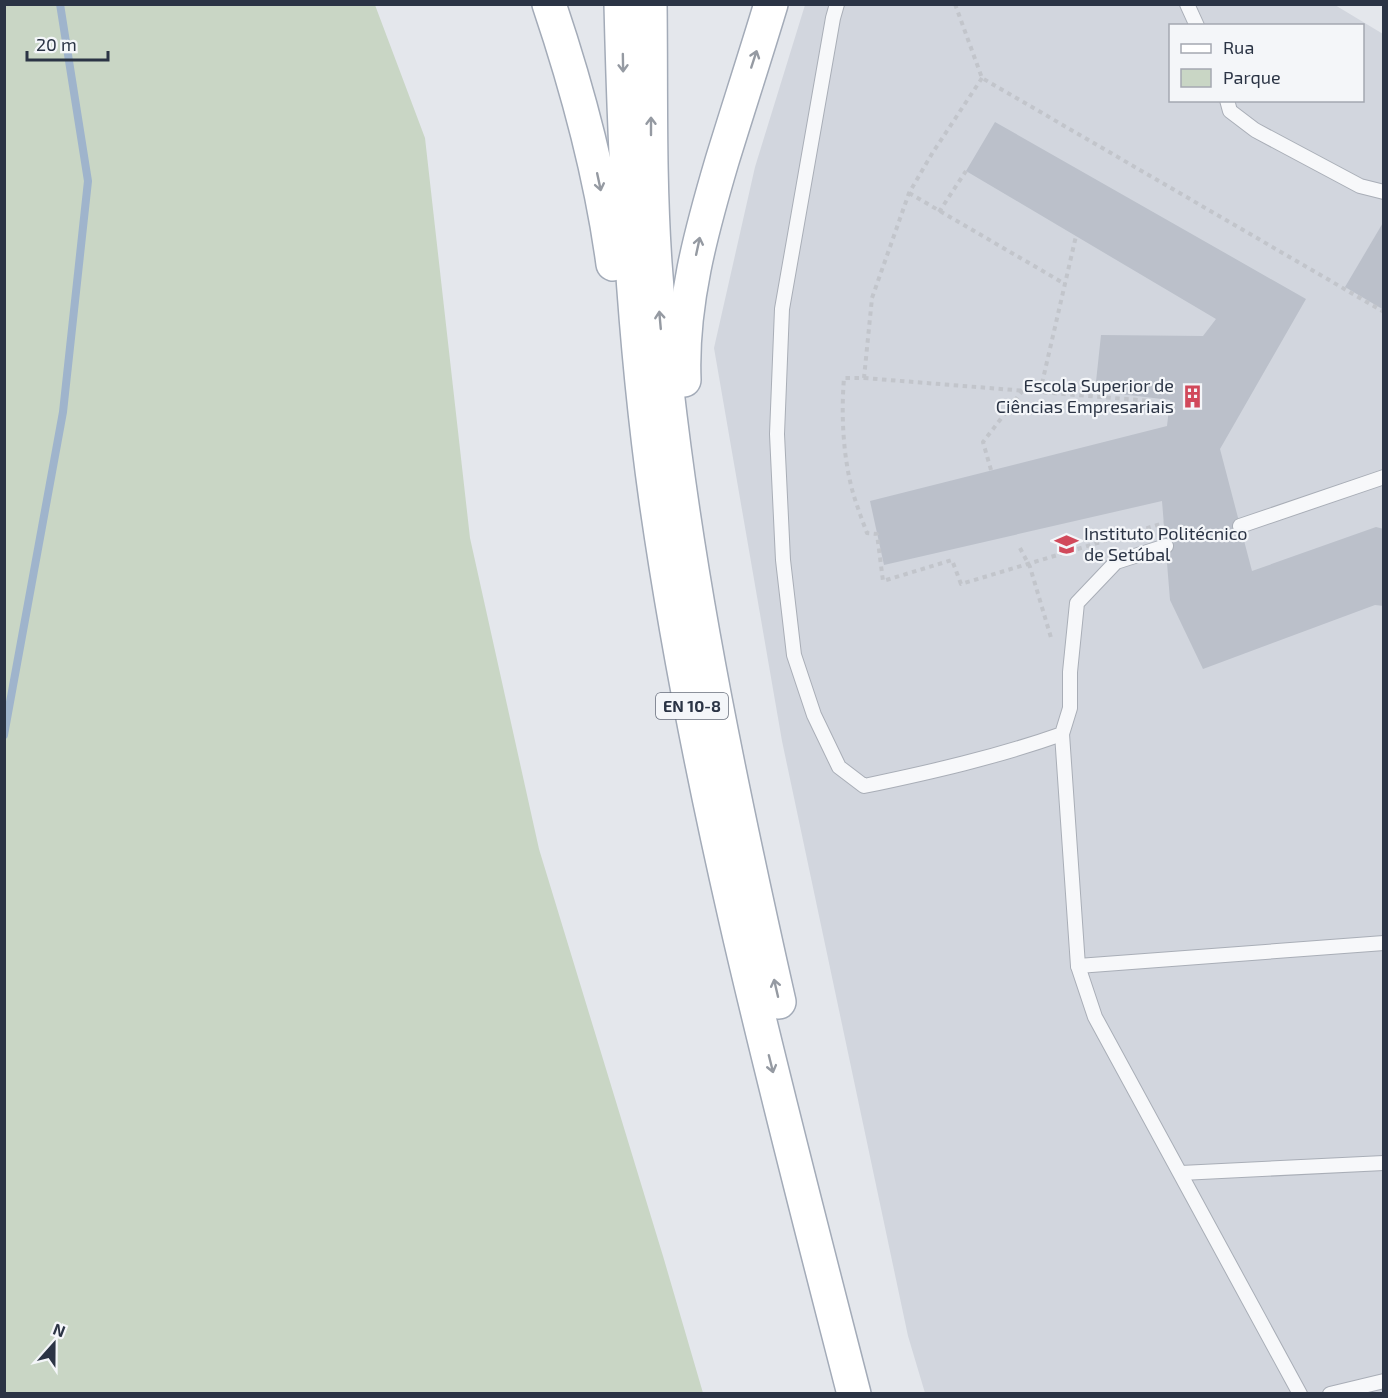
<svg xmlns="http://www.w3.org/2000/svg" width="1388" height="1398" viewBox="0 0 1388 1398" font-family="'Exo 2',sans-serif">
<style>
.built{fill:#d2d6de;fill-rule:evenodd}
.green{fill:#c9d6c5}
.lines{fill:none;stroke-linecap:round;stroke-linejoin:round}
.stream{stroke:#9fb4cc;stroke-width:8}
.building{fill:#bbc0ca}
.lane-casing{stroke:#a9aeb7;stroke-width:16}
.primary-casing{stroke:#a3abb8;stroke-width:36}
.path{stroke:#c2c5cb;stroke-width:4;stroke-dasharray:4.5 4.5;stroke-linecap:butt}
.lane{stroke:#f7f8fa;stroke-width:14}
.primary{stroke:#fff;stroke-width:33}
.oneway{stroke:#959aa2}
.labels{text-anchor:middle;stroke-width:4.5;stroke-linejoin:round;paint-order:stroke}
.shield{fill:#f4f6f9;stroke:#676e7b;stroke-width:1.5}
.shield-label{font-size:16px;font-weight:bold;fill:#2b3445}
.poi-label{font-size:18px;fill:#2b3445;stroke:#f4f6f9;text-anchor:end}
</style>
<rect width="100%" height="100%" fill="#e4e7ec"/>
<!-- built -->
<path class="built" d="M805 5H1335L1383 34V1393H925L908 1336 782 741 714 348 755 167ZM1170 26H1362V100H1170Z"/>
<!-- green -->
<polygon class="green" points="5,4 375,5 425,138 470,538 539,849 663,1256 703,1393 5,1393"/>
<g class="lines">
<!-- stream -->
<polyline class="stream" points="4,735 63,412 88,181 60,4"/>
</g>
<!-- building -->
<g class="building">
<polygon points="995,122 1306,299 1220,449 1252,571 1376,527 1384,529 1384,606 1375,605 1203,669 1170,600 1162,501 884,565 870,501 1167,426 1170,400 1095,391 1101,335 1203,336 1216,319 966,171"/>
<polygon points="1384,221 1384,310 1345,287"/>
</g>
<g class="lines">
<defs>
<g id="lane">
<path d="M837 4 833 18 782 309 777 434 783 560 794 655 814 715 839 767 864 786C931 772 997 757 1062 734L1070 708V672L1077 603 1116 562 1166 546"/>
<polyline points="1187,4 1197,26"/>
<polyline points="1227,100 1230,111 1255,130 1360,186 1384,192"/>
<polyline points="1240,526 1384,477"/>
<polyline points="1062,734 1078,966 1095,1017 1300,1394"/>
<polyline points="1078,966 1384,943"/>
<polyline points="1181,1173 1384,1163"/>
<polyline points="1330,1394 1384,1381"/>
</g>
<g id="primary">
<path d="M549 4C578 90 601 175 613 264"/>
<path d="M621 4C625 170 633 336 656 500 699 802 778 1098 854 1394"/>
<path d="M650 4C651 91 649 177 655 263 673 513 724 758 779 1002"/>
<path d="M684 380C681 305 701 232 722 161 738 109 755 57 771 4"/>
</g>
</defs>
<!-- lane casing -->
<use href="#lane" class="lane-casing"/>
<!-- primary casing -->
<use href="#primary" class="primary-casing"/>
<!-- path -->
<g class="path">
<polyline points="955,4 982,78 1384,312"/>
<path d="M982 78 933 152 909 193 872 298 864 378H844C841 415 843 457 853 493 857 506 862 520 867 533L877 534 883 581 952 560 961 584 1164 523"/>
<polyline points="909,193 1065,284"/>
<polyline points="939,212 966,171"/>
<polyline points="864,378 1151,401"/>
<polyline points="1040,392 1076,236"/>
<polyline points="991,470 983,442 1023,390"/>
<polyline points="1020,548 1030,567 1052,641"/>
</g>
<!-- lane -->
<use href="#lane" class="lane"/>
<!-- primary -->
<use href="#primary" class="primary"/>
</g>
<!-- one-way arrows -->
<defs><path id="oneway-shaft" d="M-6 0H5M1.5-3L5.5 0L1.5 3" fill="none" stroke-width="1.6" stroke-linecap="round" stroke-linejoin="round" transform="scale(1.5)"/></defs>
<g class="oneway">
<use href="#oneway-shaft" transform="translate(754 59) rotate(-72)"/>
<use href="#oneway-shaft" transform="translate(623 63) rotate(89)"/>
<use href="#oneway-shaft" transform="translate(651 126) rotate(-90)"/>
<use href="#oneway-shaft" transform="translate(599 182) rotate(78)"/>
<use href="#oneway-shaft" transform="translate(698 246) rotate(-78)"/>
<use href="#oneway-shaft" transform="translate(660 320) rotate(-95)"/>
<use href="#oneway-shaft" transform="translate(776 988) rotate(-103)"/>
<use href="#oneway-shaft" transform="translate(771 1064) rotate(76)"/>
</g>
<!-- icons -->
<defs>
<symbol id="building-bare" viewBox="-9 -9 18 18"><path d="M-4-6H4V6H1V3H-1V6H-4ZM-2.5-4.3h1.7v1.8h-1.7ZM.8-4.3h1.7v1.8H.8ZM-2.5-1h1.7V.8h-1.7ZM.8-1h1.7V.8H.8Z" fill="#d1495b" stroke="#f4f6f9" stroke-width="2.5" paint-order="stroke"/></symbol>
<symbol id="university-bare" viewBox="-9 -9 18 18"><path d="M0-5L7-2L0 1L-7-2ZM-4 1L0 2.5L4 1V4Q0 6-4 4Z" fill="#d1495b" stroke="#f4f6f9" stroke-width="2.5" paint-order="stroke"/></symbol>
</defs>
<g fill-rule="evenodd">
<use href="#building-bare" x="1176" y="380" width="33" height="33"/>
<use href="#university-bare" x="1050" y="528" width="33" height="33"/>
</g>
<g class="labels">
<!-- shield labels -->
<rect class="shield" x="656" y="693" width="72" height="26" rx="4.5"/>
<g class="shield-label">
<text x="692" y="712">EN 10-8</text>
</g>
<!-- poi labels -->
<g class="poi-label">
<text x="1174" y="392">Escola Superior de<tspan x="1174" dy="21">Ciências Empresariais</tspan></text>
<text x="1084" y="540" text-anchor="start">Instituto Politécnico<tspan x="1084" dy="21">de Setúbal</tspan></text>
</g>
</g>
<!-- border -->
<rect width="1388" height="1398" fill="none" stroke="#2b3445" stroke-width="12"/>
<!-- legend -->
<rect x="1169" y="24" width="195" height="78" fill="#f4f6f9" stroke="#a4a8b1" stroke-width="1.5"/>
<rect x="1181" y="44" width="30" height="9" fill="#ffffff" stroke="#a4a8b1" stroke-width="1.5"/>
<text x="1223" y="54" font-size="18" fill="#2b3445">Rua</text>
<rect x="1181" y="69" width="30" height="18" fill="#c9d6c5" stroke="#a4a8b1" stroke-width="1.5"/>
<text x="1223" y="84" font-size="18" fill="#2b3445">Parque</text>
<!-- north arrow -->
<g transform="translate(54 1344) rotate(21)" stroke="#f4f6f9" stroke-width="4.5" paint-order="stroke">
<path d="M0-4.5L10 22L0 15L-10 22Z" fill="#2b3445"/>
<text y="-9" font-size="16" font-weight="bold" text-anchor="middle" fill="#2b3445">N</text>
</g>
<!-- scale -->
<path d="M27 51v9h81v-9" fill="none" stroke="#2b3445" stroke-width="3"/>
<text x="36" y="51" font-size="18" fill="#2b3445" stroke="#f4f6f9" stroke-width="4.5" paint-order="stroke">20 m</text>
</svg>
